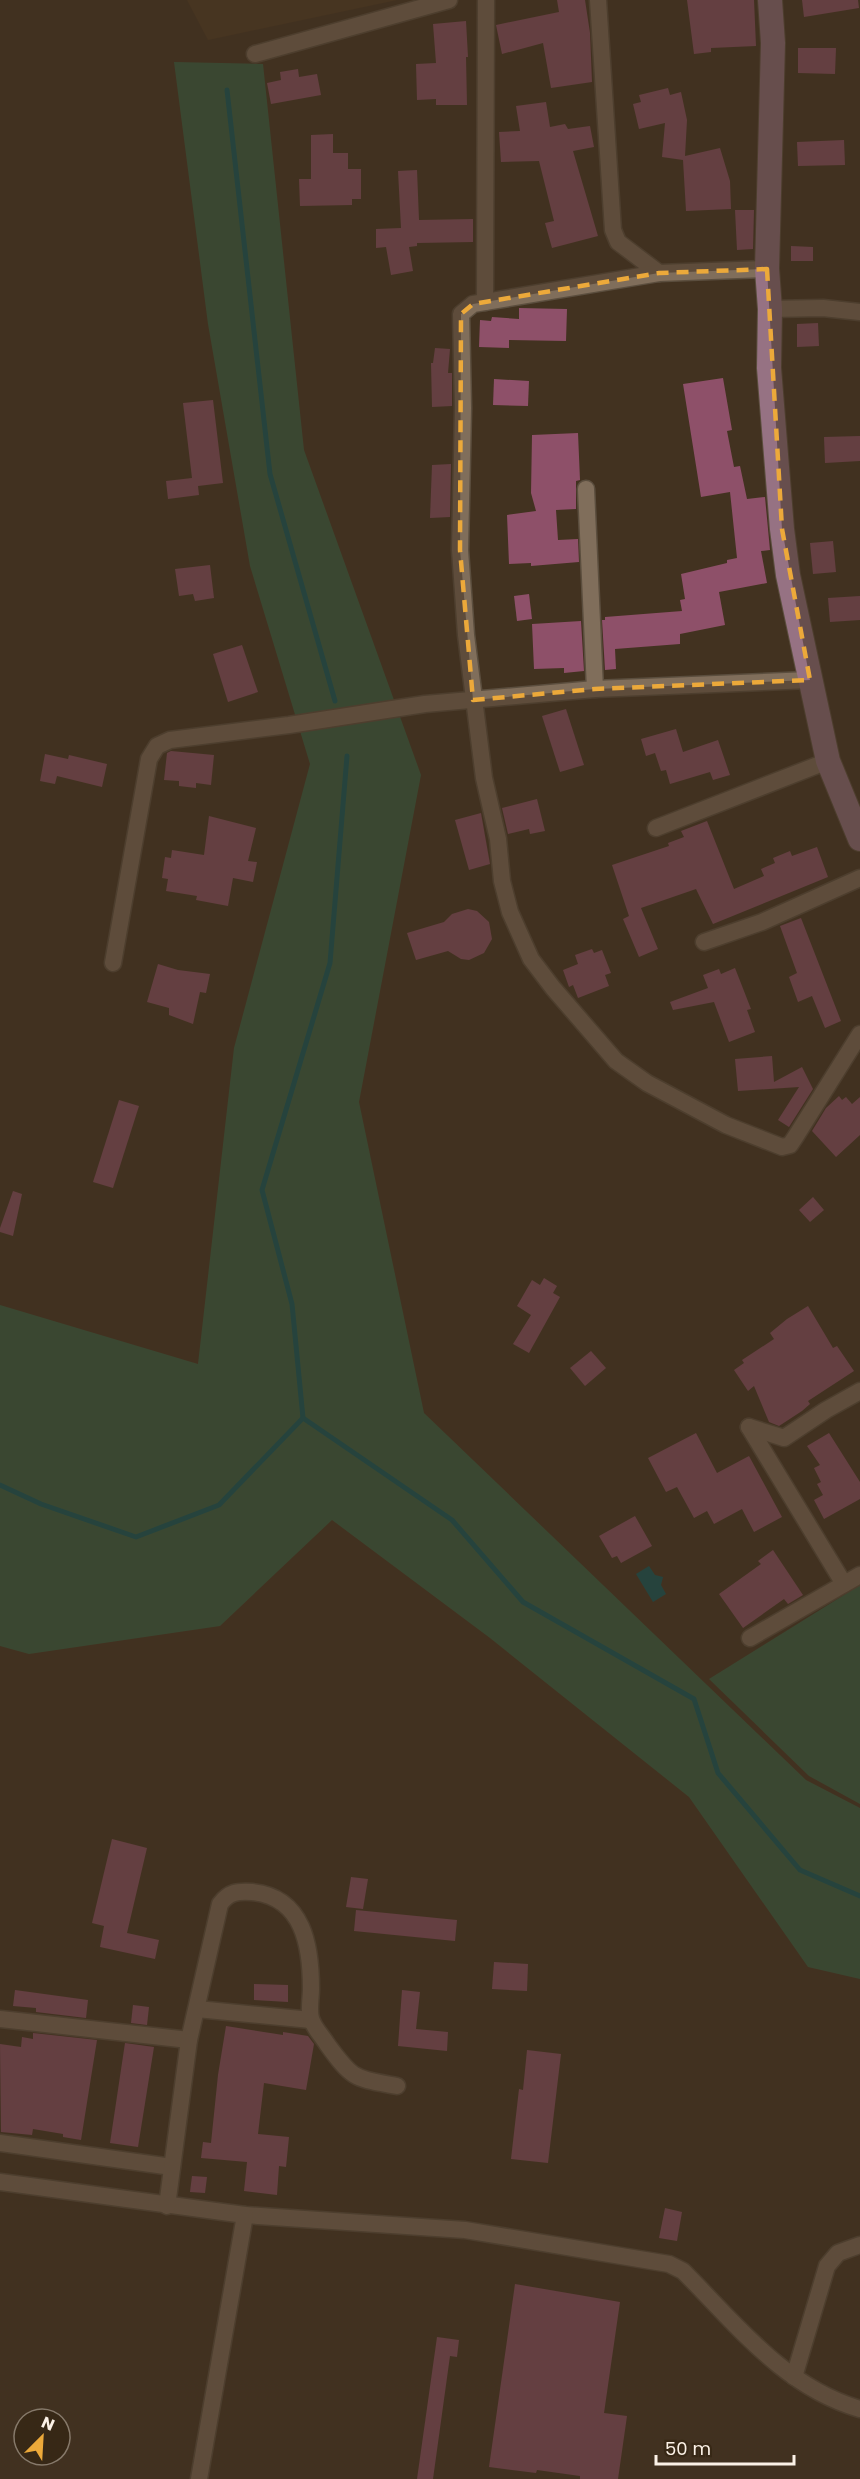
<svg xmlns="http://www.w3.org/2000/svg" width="860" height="2479" viewBox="0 0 860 2479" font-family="Poppins,sans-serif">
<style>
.built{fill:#4f3a22}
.green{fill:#326346}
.water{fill:#055a61}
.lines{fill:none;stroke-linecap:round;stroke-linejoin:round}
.stream{stroke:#055a61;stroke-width:5}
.building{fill:#8e5069}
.street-casing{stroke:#5b4e3e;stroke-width:19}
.secondary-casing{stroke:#5b4e3e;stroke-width:26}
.street{stroke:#806e5b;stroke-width:16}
.secondary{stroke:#967283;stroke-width:24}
.marked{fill:none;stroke:#eca93a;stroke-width:4.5;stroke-dasharray:12 8;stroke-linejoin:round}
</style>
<rect width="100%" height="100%" fill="#423220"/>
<!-- built -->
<polygon class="built" points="187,0 397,0 208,40"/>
<!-- green -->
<g class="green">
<polygon points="174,62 263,64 304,450 421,775 359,1102 424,1413 806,1780 860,1808 860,1979 808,1967 689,1797 490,1638 332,1520 220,1626 29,1654 0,1646 0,1305 198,1364 234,1048 310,764 250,566 208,324"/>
<polygon points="860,1585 860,1804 809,1776 709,1679"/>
</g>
<!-- water -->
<polygon class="water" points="649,1566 655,1575 663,1577 661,1585 666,1594 653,1602 636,1574"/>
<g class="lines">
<!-- stream -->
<g class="stream">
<polyline points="227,90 270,474 335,701"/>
<polyline points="303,1418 292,1304 262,1190 330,963 347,756"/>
<polyline points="0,1485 41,1504 136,1537 219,1505 303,1418 452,1520 523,1602 694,1699 718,1773 800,1870 860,1896"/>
</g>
</g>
<!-- building -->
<g class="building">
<polygon points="557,0 585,0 590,33 592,82 551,88 543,43 502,54 496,25 559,12"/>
<polygon points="687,0 754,0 756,46 711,48 711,52 694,54"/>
<polygon points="802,0 858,0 859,8 804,17"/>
<polygon points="466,21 468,57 466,57 467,105 436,105 436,99 417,100 416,64 436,63 433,24"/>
<polygon points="798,48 836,48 835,74 798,73"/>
<polygon points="298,69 299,77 317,74 321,95 271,104 267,83 281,80 280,72"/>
<polygon points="668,88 670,95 681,92 687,120 685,156 720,148 730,181 731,209 686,211 683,160 662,157 665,123 639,129 633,104 641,102 639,95"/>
<polygon points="546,102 550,127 565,124 568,129 590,126 594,147 573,151 598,236 552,248 545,223 554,221 539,161 501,162 499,132 520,131 516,106"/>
<polygon points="333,134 333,153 348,153 348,169 361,169 361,199 352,199 352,205 300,206 299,179 311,179 311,135"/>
<polygon points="844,140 845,165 798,166 797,142"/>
<polygon points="417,170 419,220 473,219 473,242 417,243 417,246 409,247 413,271 391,275 386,247 376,248 376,229 401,228 398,171"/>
<polygon points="735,210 754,210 753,249 737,250"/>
<polygon points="791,246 813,247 813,261 791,261"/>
<polygon points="519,308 567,309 566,341 509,340 509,348 479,347 480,320 491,321 492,317 519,319"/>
<polygon points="818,323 819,346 797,347 797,324"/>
<polygon points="435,348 450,349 448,373 452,373 452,406 432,407 431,363 433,363"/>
<polygon points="723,378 732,430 727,431 734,467 740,466 747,499 765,497 770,550 761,551 767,583 719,592 725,625 680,634 680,644 615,649 616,669 605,670 602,620 605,620 605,617 682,611 680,600 685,599 681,574 727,563 727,560 737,558 730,492 701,497 683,384"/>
<polygon points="494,379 529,381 528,406 493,405"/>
<polygon points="213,400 223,483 198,486 199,495 168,499 166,481 192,478 183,403"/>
<polygon points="578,433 580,480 576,481 576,509 556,510 558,540 578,539 579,562 531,566 531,563 509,564 507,515 536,511 531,493 532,435"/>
<polygon points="860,436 860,461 825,463 824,437"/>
<polygon points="451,464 450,517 430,518 432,465"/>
<polygon points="833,541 836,572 813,574 810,543"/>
<polygon points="210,565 214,598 195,601 193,594 179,596 175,569"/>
<polygon points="529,594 532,619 517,621 514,596"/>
<polygon points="860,596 860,620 830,622 828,598"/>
<polygon points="581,621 584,671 564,673 564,668 534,669 532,624"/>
<polygon points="242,645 258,692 228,702 213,654"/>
<polygon points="566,709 584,765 560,772 542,716"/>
<polygon points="676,729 683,752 718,740 730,775 713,780 710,772 670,784 666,770 661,771 655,753 646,756 641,739"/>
<polygon points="171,751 214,755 211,785 196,783 196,788 179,786 179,781 164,780 167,753"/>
<polygon points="45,754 68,759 69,755 107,764 102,787 57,776 55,784 40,781"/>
<polygon points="537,799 545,831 530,834 529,829 508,834 502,808"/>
<polygon points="481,813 490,864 469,870 455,820"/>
<polygon points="209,816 256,828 248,861 257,862 253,882 233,878 228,906 196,900 197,896 166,891 168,879 162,878 165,857 171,858 172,850 204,855"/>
<polygon points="707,821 734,889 764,876 761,869 775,863 773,858 790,851 792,856 817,847 828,877 713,924 696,889 641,908 658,949 639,957 623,919 629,916 612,865 669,846 668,843 684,837 681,831"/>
<polygon points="468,909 477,911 489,922 492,939 484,953 469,960 461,959 448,951 416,960 407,933 444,922 452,914"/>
<polygon points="801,918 841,1021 825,1028 812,996 798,1002 789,977 797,973 780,926"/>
<polygon points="592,949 594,953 602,950 611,973 605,975 609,986 578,998 573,985 569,987 563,970 578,964 575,955"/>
<polygon points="158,964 178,970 210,974 206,993 200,992 193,1024 169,1015 169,1008 147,1002"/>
<polygon points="735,968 751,1009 747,1010 755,1032 729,1042 714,1002 673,1010 670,1002 708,988 703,975 719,969 721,974"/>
<polygon points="772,1056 774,1082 802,1067 813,1089 789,1127 778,1120 799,1087 738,1091 735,1059"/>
<polygon points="839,1096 842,1100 846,1097 852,1104 860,1097 860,1135 836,1157 812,1131 826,1108"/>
<polygon points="119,1100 139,1106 113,1188 93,1182"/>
<polygon points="13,1191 22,1194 13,1236 0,1232 0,1228"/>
<polygon points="813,1197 824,1210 810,1222 799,1210"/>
<polygon points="544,1278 557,1286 553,1293 560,1297 529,1353 513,1344 531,1315 517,1306 532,1280 540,1285"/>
<polygon points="808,1306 833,1348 837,1346 854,1371 808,1401 810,1404 802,1411 779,1426 769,1422 754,1386 748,1391 734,1370 744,1363 742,1360 774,1339 770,1333 787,1319"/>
<polygon points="591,1351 606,1368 585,1386 570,1368"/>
<polygon points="696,1433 717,1473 749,1456 782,1517 754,1532 742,1509 714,1524 707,1511 694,1518 677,1487 666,1492 648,1458"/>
<polygon points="829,1433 860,1482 860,1499 824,1519 814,1500 823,1495 817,1484 821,1482 814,1468 820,1465 807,1446"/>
<polygon points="635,1516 652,1546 621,1563 617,1556 612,1558 599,1536"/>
<polygon points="773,1550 803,1595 788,1604 784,1599 743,1628 719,1594 761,1564 758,1561"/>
<polygon points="112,1839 147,1848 127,1933 159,1940 155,1959 100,1947 104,1926 92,1923"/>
<polygon points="351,1877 368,1879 363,1909 346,1907"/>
<polygon points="356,1910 457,1920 455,1941 354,1931"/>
<polygon points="494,1962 528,1964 527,1991 492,1989"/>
<polygon points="254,1984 288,1985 288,2002 254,2000"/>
<polygon points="15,1990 88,2000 86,2018 36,2012 36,2008 13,2006"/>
<polygon points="402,1990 420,1992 416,2029 448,2032 447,2051 398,2046"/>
<polygon points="133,2005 149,2007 147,2025 131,2023"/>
<polygon points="226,2026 283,2035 283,2032 308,2036 314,2044 306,2090 264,2083 258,2134 289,2137 286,2167 279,2166 277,2195 244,2191 247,2162 201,2158 203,2142 211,2143 218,2075"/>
<polygon points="33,2033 97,2040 81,2140 63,2137 63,2134 33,2129 32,2135 1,2132 0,2044 21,2047 22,2037 33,2039"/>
<polygon points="125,2043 154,2047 138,2147 110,2143"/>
<polygon points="527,2050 561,2054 548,2163 511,2159 519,2089 523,2090"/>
<polygon points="192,2176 207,2177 205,2193 190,2192"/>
<polygon points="665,2208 682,2212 677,2241 659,2238"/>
<polygon points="515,2284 620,2302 604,2413 627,2416 618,2479 580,2479 580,2476 537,2470 536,2473 489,2467"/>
<polygon points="437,2337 459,2340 457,2357 450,2356 433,2479 417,2479"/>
</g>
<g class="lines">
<defs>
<g id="street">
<polyline points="598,0 613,230 618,242 659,273"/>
<polyline points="255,54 449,0"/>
<polyline points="767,269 659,273 473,304 461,314 463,408 460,550 466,635 484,778 498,839 502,881 510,912 531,959 553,988 616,1061 647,1083 726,1125 782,1147 790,1145 796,1136 860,1034"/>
<polyline points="485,302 486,0"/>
<polyline points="770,309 823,308 860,312"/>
<polyline points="586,489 595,689"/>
<polyline points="656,828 828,761"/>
<polyline points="704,942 762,922 860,878"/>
<polyline points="113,963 149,759 157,746 170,740 289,725 425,704 595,689 810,680"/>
<polyline points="749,1427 844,1584"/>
<polyline points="749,1427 784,1438 826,1410 860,1391"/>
<polyline points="750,1638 860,1575"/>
<polyline points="197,2009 311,2020"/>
<polyline points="0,2019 189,2040"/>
<polyline points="0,2143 172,2167"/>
<path d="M0 2182 245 2215 465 2230 669 2264 683 2271C737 2325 784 2387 860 2409"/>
<path d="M167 2206 189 2040 220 1904C229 1892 237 1891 252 1892 304 1897 311 1947 311 1989 311 1998 308 2013 312 2021 315 2029 322 2036 327 2044 353 2080 354 2078 397 2086"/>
<polyline points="794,2377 827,2266 838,2253 860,2245"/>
<polyline points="199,2479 245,2215"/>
</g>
<polyline id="secondary" points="770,0 773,43 767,269 770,309 769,368 782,529 788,575 828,761 860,839"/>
</defs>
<!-- street casing -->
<use href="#street" class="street-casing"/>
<!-- secondary casing -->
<use href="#secondary" class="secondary-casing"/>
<!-- street -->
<use href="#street" class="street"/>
<!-- secondary -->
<use href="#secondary" class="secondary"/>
</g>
<!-- marked area -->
<path d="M0 0H860V2479H0ZM767 269 782 529 810 680 595 689 473 700 460 550 461 314 473 304 659 273Z" fill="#423220" fill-opacity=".55" fill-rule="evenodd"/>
<path class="marked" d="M767 269 782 529 810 680 595 689 473 700 460 550 461 314 473 304 659 273Z"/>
<!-- north arrow -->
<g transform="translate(42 2437) rotate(24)"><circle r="28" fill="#372816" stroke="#86796a" stroke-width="1.5"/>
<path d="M0-4.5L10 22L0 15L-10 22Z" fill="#eca93a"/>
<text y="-9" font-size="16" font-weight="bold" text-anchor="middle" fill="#fcf2e7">N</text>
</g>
<!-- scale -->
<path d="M656 2455v9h138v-9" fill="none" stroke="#fcf2e7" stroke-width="3"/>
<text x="665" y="2455" font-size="18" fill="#fcf2e7" stroke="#372816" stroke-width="4.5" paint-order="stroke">50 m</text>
</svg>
